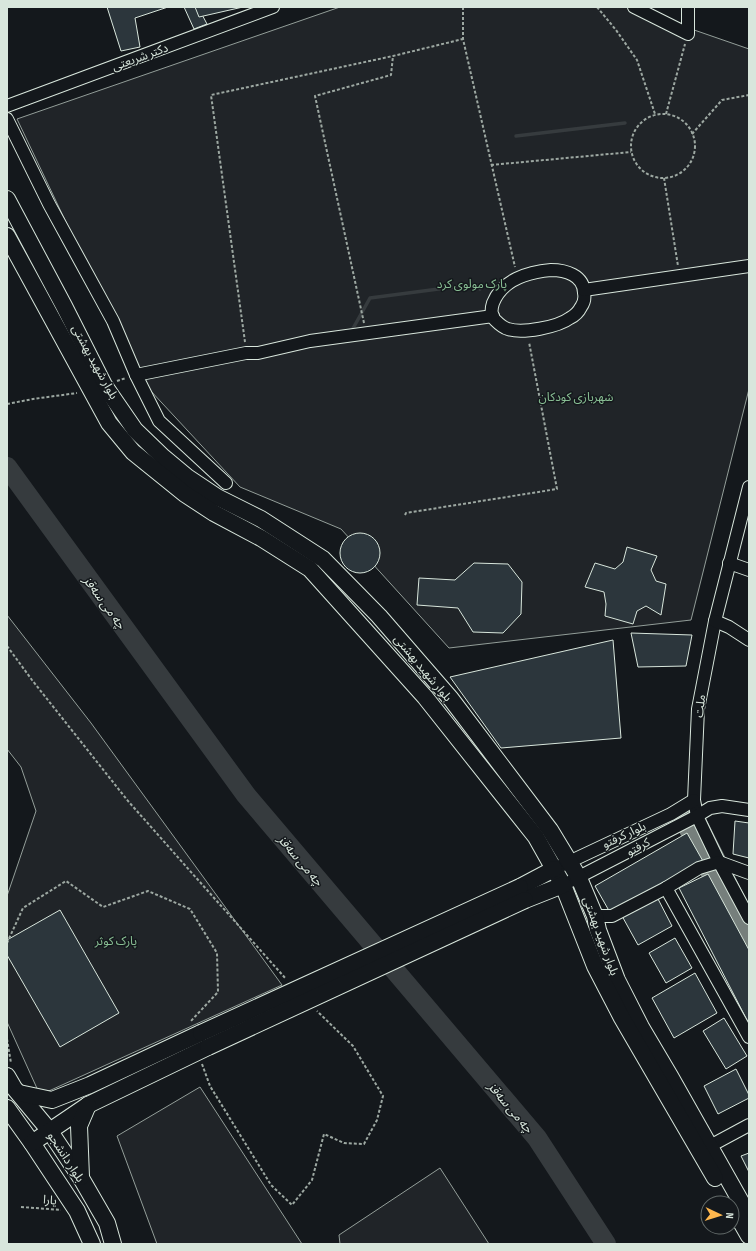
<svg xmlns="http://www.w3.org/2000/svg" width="756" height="1251" viewBox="0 0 756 1251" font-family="'Sofia Sans Condensed','Noto Sans Arabic',sans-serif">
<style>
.green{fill:#202428;stroke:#939e99}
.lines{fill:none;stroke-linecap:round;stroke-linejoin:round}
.stream{stroke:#363b3e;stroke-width:3.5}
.river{stroke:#363b3e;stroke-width:20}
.taxiway{stroke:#767f7c;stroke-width:30}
.building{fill:#2c363c;stroke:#d8e6dc}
.minor-casing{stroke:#d8e6dc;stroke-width:14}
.major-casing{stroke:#d8e6dc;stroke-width:18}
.path{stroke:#9da8a2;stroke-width:2;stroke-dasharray:3 2;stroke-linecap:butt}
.minor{stroke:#14181c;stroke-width:12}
.major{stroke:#14181c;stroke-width:16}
.major-bridge-casing{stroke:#d8e6dc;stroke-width:18;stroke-linecap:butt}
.major-bridge{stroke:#14181c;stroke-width:16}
.labels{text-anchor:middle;stroke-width:3;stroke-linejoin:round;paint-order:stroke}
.street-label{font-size:12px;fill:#d8e6dc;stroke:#14181c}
.park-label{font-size:12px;fill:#8ac095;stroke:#14181c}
.water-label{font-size:13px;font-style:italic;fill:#d8e6dc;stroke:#14181c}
</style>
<rect width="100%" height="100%" fill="#14181c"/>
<!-- green -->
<g class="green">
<polygon points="340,7 634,7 648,14 749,49 749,389 691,620 449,648 341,529 240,487 136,375 113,321 17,119"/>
<polygon points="7,615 91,723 282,985 40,1095 7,1022 7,896 36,811 21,767 7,749"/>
<polygon points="200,1087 302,1244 157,1244 117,1136"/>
<polygon points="440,1168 489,1244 340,1244 339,1235"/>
</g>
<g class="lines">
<!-- stream -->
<g class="stream">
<polyline points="516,136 625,123"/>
<polyline points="351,332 370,298 469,285 478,286 480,289"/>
</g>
<!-- river -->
<polyline class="river" points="7,467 246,795 537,1138 606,1244"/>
<!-- taxiway -->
<polyline class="taxiway" points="690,820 749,938"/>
</g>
<!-- building -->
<g class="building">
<polygon points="107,7 168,7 135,18 140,47 121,51"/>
<polygon points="184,7 198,7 207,24 194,29"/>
<polygon points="195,7 243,7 199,17"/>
<circle cx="360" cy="553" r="20"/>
<polygon points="627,547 657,556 651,570 656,581 666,584 661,615 646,606 637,611 633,624 605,616 606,604 604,592 585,587 595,563 615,569 623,562"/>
<polygon points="474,563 508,564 522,582 521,614 503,633 473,632 458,608 417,605 419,578 455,580"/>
<polygon points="631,633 692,635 686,666 638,667"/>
<polygon points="613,640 621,738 501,748 450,677"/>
<polygon points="735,821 749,823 749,858 733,854"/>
<polygon points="687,833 704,863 612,916 595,886"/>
<polygon points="708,874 749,950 749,1024 679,888"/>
<polygon points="657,897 672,926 638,945 622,916"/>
<polygon points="60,910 119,1013 60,1047 7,955 7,940"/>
<polygon points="675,938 692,968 666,983 649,953"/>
<polygon points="695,973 717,1013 674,1038 652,998"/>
<polygon points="724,1018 747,1056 726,1069 703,1031"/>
<polygon points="736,1069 749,1095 749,1098 718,1114 704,1086"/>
<polygon points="749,1153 749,1172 741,1156"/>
</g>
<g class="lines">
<defs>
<g id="minor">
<polyline points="634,7 688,34 688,7"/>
<polyline points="7,106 273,7"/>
<polyline points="7,119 49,204 113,321 136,375 159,421 226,483"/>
<path d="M551 270C565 270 584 275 584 293 585 298 584 303 581 307 579 311 574 316 570 318 558 327 522 334 508 329 504 328 498 323 495 320 491 316 491 309 493 303 502 280 528 272 551 270Z"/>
<polyline points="584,290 749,266"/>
<polyline points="136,375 246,353 258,353 310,341 493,316"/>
<polyline points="749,487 715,621 698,709 694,800 697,816 719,862 749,918"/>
<polyline points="729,563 749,570"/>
<polyline points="715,621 729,627 749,640"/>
<polyline points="554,869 671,814 694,800"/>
<polyline points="571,881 697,816 710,808 722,806 749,810"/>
<polyline points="666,888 749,1037"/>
<polyline points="595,916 612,916 666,888 699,868 719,862 749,873"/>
<polyline points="710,1146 749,1125"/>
</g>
<g id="major">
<polyline points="7,199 64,306 104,385 135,430 163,457 187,477 217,497 261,519 323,559 379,616 451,699 550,830 579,878 595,916 598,930 617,980 641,1027 670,1076 749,1216"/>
<polyline points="7,236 109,423 133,452 185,494 214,513 261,538 310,569 425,697 536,837 563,885 595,966 622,1018 715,1178"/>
<polyline points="520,887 554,869"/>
<polyline points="525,900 563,885"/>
<polyline points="7,1076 14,1088 49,1130 81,1178 107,1223 113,1244"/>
<polyline points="19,1093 52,1100 90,1085 201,1033"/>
<polyline points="7,1108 32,1143 77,1211 92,1244"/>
<polyline points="32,1143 88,1105 208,1047"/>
<polyline points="81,1177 79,1126 88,1105"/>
<polyline points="733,1208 749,1236"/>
</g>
</defs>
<!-- minor casing -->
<use href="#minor" class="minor-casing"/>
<!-- major casing -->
<use href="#major" class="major-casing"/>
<!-- path -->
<g class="path">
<polyline points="463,7 463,39 515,267"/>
<polyline points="597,7 616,30 637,60 655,114"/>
<polyline points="666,114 685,44"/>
<circle cx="663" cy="146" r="32"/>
<polyline points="692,134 722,100 749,95"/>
<polyline points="491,165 631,152"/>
<polyline points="664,178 678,266"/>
<polyline points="364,323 315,96 391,75 393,56"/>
<polyline points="245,342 211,95 393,56 463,39"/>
<polyline points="117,381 126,378"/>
<polyline points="7,404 33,399 77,393"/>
<polyline points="405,515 406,513 557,489 529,342"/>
<polyline points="7,646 32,680 128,801 286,979"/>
<polyline points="7,943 23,908 66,881 103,907 148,891 190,909 217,953 218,992 190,1022"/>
<polyline points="7,1039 11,1063"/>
<polyline points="202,1064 210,1086 271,1185 292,1205 312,1180 324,1134 344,1143 364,1144 377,1120 383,1096 353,1046 317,1011"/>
<polyline points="21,1207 61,1210"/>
</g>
<!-- minor -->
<use href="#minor" class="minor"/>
<!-- major -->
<use href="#major" class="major"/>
<defs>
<g id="major-bridge">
<polyline points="201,1033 520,887"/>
<polyline points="208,1047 525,900"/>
</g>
</defs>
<!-- major-bridge casing -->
<use href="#major-bridge" class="major-bridge-casing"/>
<!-- major-bridge -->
<use href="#major-bridge" class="major-bridge"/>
</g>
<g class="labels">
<!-- street labels -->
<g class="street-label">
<text transform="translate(140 57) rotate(-20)" y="4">دکتر شریعتی</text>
<text transform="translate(95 362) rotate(61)" y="4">بلوار شهید بهشتی</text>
<text transform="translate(423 668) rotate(50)" y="4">بلوار شهید بهشتی</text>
<text transform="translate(700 706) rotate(-83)" y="4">ملت</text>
<text transform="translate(624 835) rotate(-25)" y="4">بلوار کرفتو</text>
<text transform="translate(638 847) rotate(-28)" y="4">کرفتو</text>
<text transform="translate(601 936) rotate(70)" y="4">بلوار شهید بهشتی</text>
<text transform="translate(66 1157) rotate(57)" y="4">بلوار دانشجو</text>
<text transform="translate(50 1200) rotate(5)" y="4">یارا</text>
</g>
<!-- park labels -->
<g class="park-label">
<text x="472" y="288">پارک مولوی کرد</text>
<text x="576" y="401">شهربازی کودکان</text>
<text x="116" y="945">پارک کوثر</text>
</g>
<!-- water labels -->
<g class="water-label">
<text transform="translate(105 602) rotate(54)" y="5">چە می سەقز</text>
<text transform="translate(301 860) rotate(50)" y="5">چە می سەقز</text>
<text transform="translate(511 1107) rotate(50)" y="5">چە می سەقز</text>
</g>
</g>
<!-- border -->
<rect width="756" height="1251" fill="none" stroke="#d8e6dc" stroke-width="16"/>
<!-- north arrow -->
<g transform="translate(720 1215) rotate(94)"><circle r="19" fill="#14181c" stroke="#626a69"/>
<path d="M0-3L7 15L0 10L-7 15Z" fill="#ffb74d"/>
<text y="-6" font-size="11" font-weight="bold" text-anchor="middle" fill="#d8e6dc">N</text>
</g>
</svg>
